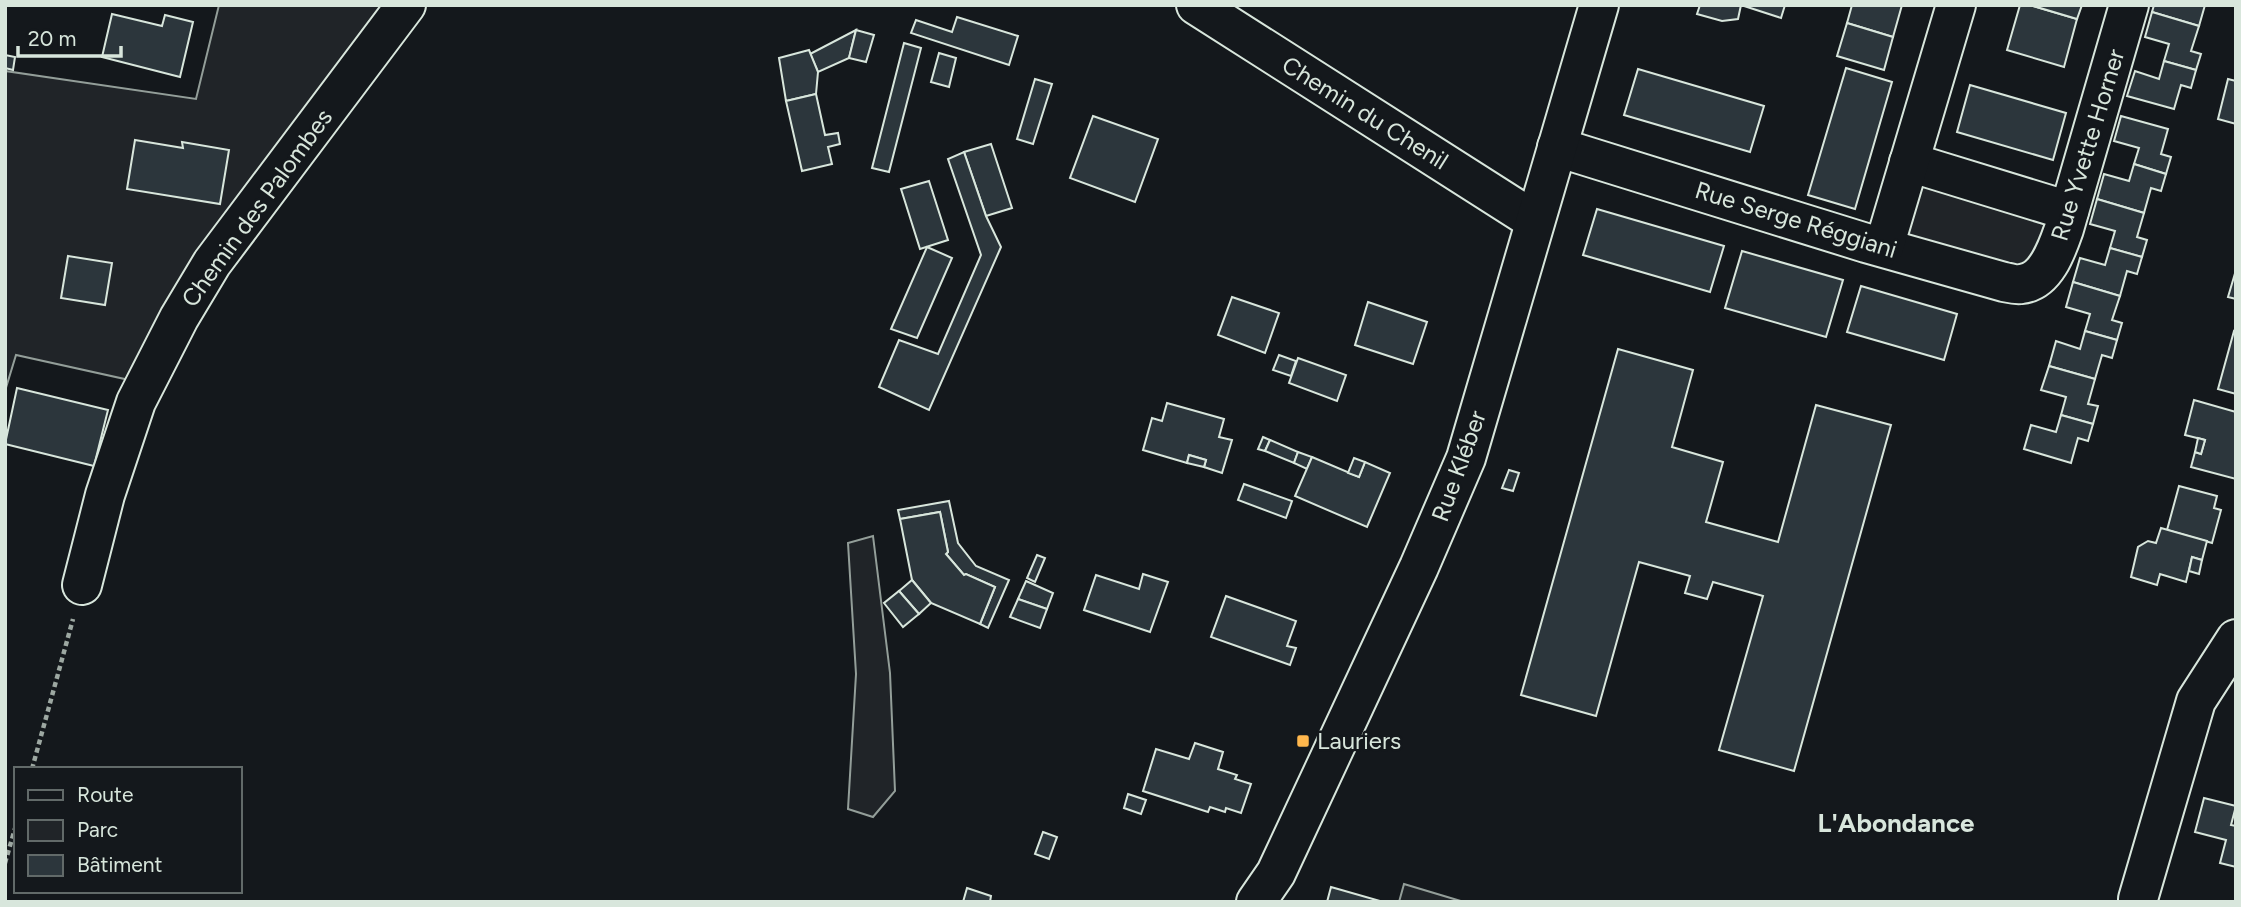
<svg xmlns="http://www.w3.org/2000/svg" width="2241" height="907" viewBox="0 0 2241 907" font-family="Figtree,sans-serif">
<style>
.green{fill:#202428;stroke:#939e99;stroke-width:2}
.building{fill:#2c363c;stroke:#d8e6dc;stroke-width:2}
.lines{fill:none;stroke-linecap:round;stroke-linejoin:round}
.minor-casing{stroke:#d8e6dc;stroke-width:42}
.path{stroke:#9da8a2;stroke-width:4.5;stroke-dasharray:5 3.5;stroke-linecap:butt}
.minor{stroke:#14181c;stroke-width:38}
.poi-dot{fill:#ffb74d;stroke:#14181c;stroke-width:2.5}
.labels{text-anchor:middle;stroke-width:5;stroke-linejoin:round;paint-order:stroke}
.street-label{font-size:24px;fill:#d8e6dc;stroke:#14181c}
.poi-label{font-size:24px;fill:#d8e6dc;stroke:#14181c;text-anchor:start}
.neighbourhood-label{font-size:26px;font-weight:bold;fill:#d8e6dc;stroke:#14181c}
</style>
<rect width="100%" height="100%" fill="#14181c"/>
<!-- green -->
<g class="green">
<polygon points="219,5 414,5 219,260 152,385 16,355 5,391 5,71 196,99"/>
<polygon points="1925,182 2040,210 2053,233 2026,275 1902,233 1916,185"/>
<polygon points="873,536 890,673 895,791 873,817 848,809 856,674 848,543"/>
<polygon points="1404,884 1464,902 1399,902"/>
</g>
<!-- building -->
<g class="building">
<polygon points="1700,5 1741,5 1738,19 1722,21 1697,14"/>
<polygon points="1741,5 1785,5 1781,18"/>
<polygon points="1852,5 1902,5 1893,37 1847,23"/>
<polygon points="2020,5 2030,5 2077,19 2064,67 2007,50"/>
<polygon points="2030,5 2082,5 2077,19"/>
<polygon points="2154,5 2205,5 2199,26 2152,12"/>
<polygon points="2152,12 2199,26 2191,51 2201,54 2196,70 2164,61 2169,44 2145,37"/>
<polygon points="112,14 162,26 165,15 193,22 180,77 102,57"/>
<polygon points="957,17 1018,36 1009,65 911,33 916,20 952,32"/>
<polygon points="1847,23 1893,37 1884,70 1837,56"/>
<polygon points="856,30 849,58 818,72 810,54"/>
<polygon points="856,30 874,35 866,62 849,58"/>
<polygon points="904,43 921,48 889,172 872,168"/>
<polygon points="809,50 818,72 816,94 786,101 779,58"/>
<polygon points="939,53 956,58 949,87 931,82"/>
<polygon points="5,55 15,57 13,70 5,68"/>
<polygon points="2164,61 2196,70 2191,88 2181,85 2174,109 2127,96 2135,71 2159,79"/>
<polygon points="1846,68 1892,82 1855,209 1808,195"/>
<polygon points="1638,69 1764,106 1750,152 1624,115"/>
<polygon points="1035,79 1052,84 1033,144 1017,139"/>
<polygon points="2228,79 2236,81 2236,124 2218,119"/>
<polygon points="1970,85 2066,113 2053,160 1957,132"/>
<polygon points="816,94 825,135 838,133 840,144 828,147 832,164 802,171 786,101"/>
<polygon points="1093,116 1158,139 1135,202 1070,178"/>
<polygon points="2121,116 2168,129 2161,154 2171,157 2166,174 2134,164 2139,148 2114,141"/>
<polygon points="135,140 183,148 182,142 229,150 220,204 127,189"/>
<polygon points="991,144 1012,208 986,216 964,152"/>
<polygon points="964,152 986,216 1001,247 929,410 879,387 899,340 938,354 981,255 948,159"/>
<polygon points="2134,164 2166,174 2161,191 2151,188 2144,213 2097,199 2104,174 2129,181"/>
<polygon points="929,181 948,240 920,249 901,189"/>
<polygon points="2097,199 2144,213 2137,237 2147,240 2142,257 2110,248 2115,231 2090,224"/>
<polygon points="1597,209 1724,246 1710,292 1583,255"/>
<polygon points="927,247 952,258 917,338 891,329"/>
<polygon points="2110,248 2142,257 2137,274 2127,271 2120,296 2073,282 2080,258 2105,265"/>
<polygon points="1742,251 1843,280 1826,337 1725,308"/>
<polygon points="68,256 112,263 105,305 61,298"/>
<polygon points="2236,270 2236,299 2228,297"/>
<polygon points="2073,282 2120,296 2112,320 2122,323 2117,340 2085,331 2090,314 2066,307"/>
<polygon points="1861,286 1957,314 1944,360 1847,332"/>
<polygon points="1232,297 1279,313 1265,353 1218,335"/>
<polygon points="1368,302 1427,322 1413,364 1355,345"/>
<polygon points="2085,331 2117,340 2112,358 2102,355 2095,379 2049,366 2056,341 2080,349"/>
<polygon points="2234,331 2236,332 2236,394 2218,389"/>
<polygon points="1618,349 1693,370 1672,447 1723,462 1706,522 1778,542 1816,405 1891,425 1794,771 1719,750 1763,596 1713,582 1707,599 1685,593 1690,576 1639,562 1596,716 1521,695"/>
<polygon points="1279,355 1296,361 1291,376 1273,370"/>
<polygon points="1298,358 1346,375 1337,401 1289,383"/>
<polygon points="2049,366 2095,379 2088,404 2098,406 2093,424 2061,415 2066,397 2041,390"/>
<polygon points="17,388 108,410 94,466 5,444"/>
<polygon points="2194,400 2236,412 2236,479 2191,467 2195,452 2201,454 2205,440 2185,435"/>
<polygon points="1167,403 1224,419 1219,437 1232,440 1222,473 1204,467 1206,460 1189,455 1187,463 1143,450 1152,418 1162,421"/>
<polygon points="2061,415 2093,424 2088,441 2078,438 2071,463 2024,449 2031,425 2056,432"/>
<polygon points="1263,437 1270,440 1265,451 1258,449"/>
<polygon points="2198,438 2205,440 2201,454 2195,452"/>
<polygon points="1270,440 1298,452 1294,463 1265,451"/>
<polygon points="1298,452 1312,457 1307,469 1294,463"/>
<polygon points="1189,455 1206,460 1204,467 1187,463"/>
<polygon points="1312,457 1359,477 1365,462 1390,473 1367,527 1295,496"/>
<polygon points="1354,458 1365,462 1359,477 1348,473"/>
<polygon points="1509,470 1519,473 1513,491 1502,488"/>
<polygon points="1244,484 1292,501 1286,518 1238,500"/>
<polygon points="2179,486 2217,496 2214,508 2221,510 2212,543 2167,530"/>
<polygon points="949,501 958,543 976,566 1009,580 988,628 980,624 995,587 966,574 964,575 946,554 948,552 940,512 900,519 898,510"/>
<polygon points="940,512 948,552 946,554 964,575 966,574 995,587 980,624 931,603 912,580 900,519"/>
<polygon points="2161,528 2207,541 2202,560 2192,557 2186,582 2160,574 2157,585 2131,577 2138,547 2148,541 2156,543"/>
<polygon points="1037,555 1045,558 1035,582 1027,578"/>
<polygon points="2192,557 2202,560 2199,574 2189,571"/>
<polygon points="1143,574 1168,582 1150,632 1084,610 1096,575 1139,589"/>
<polygon points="912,580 931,603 919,614 899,591"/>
<polygon points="1026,581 1053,593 1047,609 1018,599"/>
<polygon points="899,591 919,614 903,627 884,603"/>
<polygon points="1226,596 1296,621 1287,646 1296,648 1290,665 1211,637"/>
<polygon points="1018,599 1047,609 1040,628 1010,617"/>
<polygon points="1195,743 1223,752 1218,769 1237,775 1235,779 1251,784 1241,813 1226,808 1225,812 1210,807 1208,812 1143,791 1156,749 1189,759"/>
<polygon points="1128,794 1146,800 1141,814 1124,808"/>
<polygon points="2204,798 2236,806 2231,825 2236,826 2236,867 2220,863 2226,840 2195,832"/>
<polygon points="1043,832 1057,837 1049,859 1035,854"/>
<polygon points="1331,887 1380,901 1380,902 1327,902"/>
<polygon points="967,888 991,896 990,902 963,902"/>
</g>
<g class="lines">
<defs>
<g id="minor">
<polyline points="1196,5 1535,221"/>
<path d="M1557 147 1866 243 2004 282C2009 283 2016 285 2021 284 2046 282 2057 249 2064 229L2129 5"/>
<polyline points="1909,162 2069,211"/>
<polyline points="1884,247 1956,5"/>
<polyline points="82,585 105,495 136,402 179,318 212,263 406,5"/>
<polyline points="2138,899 2196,701 2236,639"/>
<polyline points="1256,902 1276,873 1419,567 1466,458 1599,5"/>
</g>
</defs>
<!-- minor casing -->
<use href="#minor" class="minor-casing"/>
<!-- path -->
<g class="path">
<polyline points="32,769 73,619"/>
<polyline points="5,863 16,825"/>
</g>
<!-- minor -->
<use href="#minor" class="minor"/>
</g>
<!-- markers -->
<rect class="poi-dot" x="1296" y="734" width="14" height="14" rx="3.5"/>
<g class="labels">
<!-- street labels -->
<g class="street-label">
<text transform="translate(1365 113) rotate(32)" y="8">Chemin du Chenil</text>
<text transform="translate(2088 145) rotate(-73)" y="8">Rue Yvette Horner</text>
<text transform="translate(257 208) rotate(-54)" y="8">Chemin des Palombes</text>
<text transform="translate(1796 220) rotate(17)" y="8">Rue Serge Réggiani</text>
<text transform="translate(1459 466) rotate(-70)" y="8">Rue Kléber</text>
</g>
<!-- poi labels -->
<g class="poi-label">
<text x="1317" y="749">Lauriers</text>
</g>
<!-- neighbourhood labels -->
<g class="neighbourhood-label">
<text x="1896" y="832">L'Abondance</text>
</g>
</g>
<!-- border -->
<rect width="2241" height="907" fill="none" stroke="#d8e6dc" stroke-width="14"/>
<!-- legend -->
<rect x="14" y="767" width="228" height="126" fill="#14181c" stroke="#626a69" stroke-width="2"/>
<rect x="28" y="790" width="35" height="10" fill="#14181c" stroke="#626a69" stroke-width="2"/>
<text x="77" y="802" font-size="21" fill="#d8e6dc">Route</text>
<rect x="28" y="820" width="35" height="21" fill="#202428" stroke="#626a69" stroke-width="2"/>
<text x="77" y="837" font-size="21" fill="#d8e6dc">Parc</text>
<rect x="28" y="855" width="35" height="21" fill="#2c363c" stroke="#626a69" stroke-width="2"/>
<text x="77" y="872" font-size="21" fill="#d8e6dc">Bâtiment</text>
<!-- scale -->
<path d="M18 46v10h103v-10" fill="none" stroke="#d8e6dc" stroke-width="3.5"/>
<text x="28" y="46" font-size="21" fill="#d8e6dc" stroke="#14181c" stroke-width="5" paint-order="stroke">20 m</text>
</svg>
